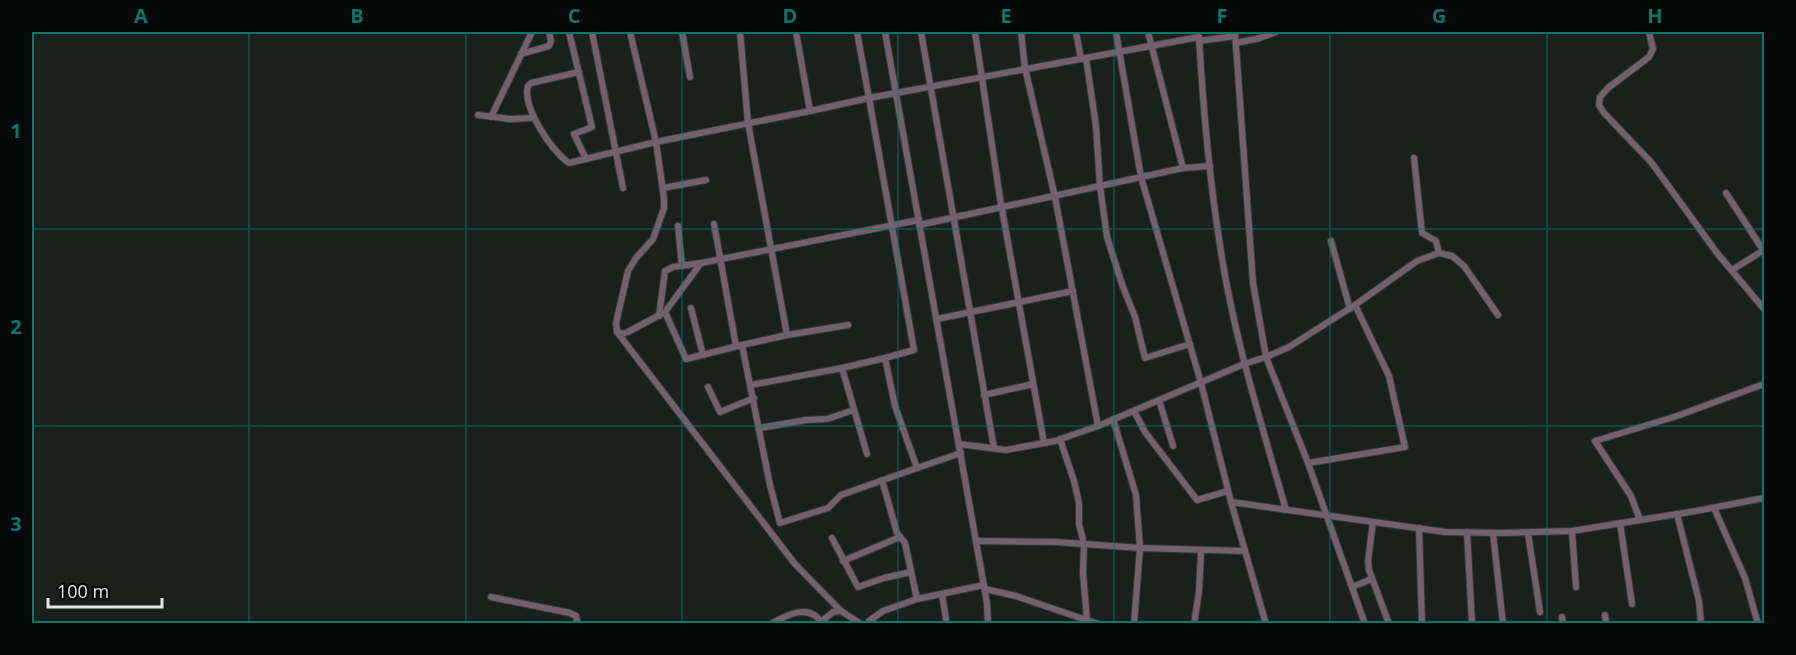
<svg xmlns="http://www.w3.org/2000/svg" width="1796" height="655" viewBox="0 0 1796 655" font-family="'Open Sans',sans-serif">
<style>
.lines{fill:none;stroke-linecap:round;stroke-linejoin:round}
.minor-casing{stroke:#363c38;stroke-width:8}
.minor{stroke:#72606a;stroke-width:6}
.grid{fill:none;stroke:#0f766e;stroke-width:1.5;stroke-opacity:0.55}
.neatline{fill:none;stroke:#0f766e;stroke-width:2}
.grid-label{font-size:20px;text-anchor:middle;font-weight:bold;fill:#0f766e}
</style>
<rect width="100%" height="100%" fill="#1a201c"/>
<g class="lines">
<defs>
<g id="minor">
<polyline points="569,32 592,127 574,134 586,159"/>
<polyline points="592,32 623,188"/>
<polyline points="630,32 656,142 810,111"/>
<polyline points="682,32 690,77"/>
<polyline points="740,32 748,123 787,335 742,345"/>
<polyline points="796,32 810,111 869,98 914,350 885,358 895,406 917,468 961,453"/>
<path d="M857 32 869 98 1199 37C1203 106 1209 177 1220 245 1233 335 1261 422 1286 510"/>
<polyline points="885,32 987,603 988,624"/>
<polyline points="921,32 994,448"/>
<polyline points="975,32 1000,198 1044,443"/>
<polyline points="1021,32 1025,68 1055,197 1098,426"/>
<polyline points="1076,32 1081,59"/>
<polyline points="1116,32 1141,177 1201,383 1231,502 1445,532 1502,533 1572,531 1696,511 1764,498"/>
<polyline points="1148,32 1183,168 1210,166"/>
<polyline points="1649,32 1653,49 1649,57 1608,88 1600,97 1599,105 1604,113 1651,162 1717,253 1764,309"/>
<polyline points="1199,41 1235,36"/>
<polyline points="1236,43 1260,38 1276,32"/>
<polyline points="521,54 549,46 551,41 549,32"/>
<polyline points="1086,58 1096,126 1100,186 1107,237 1123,287 1135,317 1145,358 1190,344"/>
<path d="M579 72 531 83 528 86C522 107 552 152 569 163L656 142 664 198V208L653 239 636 258 628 271 616 323 617 331 622 334 628 332 665 312"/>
<polyline points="478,115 510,119 533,118"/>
<polyline points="491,117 532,32"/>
<polyline points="1414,158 1422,233 1436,241 1439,253"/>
<polyline points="663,188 706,180"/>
<polyline points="1726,193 1763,250"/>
<polyline points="714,224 736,346"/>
<polyline points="919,225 1183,168"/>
<polyline points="678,226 682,266"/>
<polyline points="1331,241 1350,309"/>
<polyline points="1732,270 1764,250"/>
<polyline points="691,308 703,355"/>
<polyline points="659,316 665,271 673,267 701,263"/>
<polyline points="937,319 1073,291"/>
<polyline points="617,332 795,564 841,611"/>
<polyline points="787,335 848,325"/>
<polyline points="842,368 867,454"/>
<polyline points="751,385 842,368 885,358"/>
<polyline points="708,387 720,412 754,398"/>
<polyline points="984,395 1033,384"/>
<polyline points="1159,400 1173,446"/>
<polyline points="1134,411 1145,432 1197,500 1228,491"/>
<polyline points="760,428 806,420 827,419 854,410"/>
<polyline points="1060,439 1074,481 1079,503 1079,524 1084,544 1083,573 1087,620"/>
<polyline points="959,444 1006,450 1055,441 1098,426 1244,364 1266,357 1253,283 1235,32"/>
<polyline points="1308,463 1405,447 1389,376 1355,305"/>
<polyline points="917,468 841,495 828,508 780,523 770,485 742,345 686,359 665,312 701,263 919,220"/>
<polyline points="882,480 897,533 905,543 917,599 984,585"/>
<polyline points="1231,502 1266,624"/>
<polyline points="1714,508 1745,578 1758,624"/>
<polyline points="1677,514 1699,601 1701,624"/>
<polyline points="1640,520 1631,496 1595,441 1677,416 1764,384"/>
<polyline points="1373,522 1368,561 1369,570 1389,624"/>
<polyline points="1620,523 1632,604"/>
<polyline points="1419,528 1422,624"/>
<polyline points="1572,531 1576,587"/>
<polyline points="1467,532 1472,623"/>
<polyline points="1493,533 1503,624"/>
<polyline points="1528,533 1540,612"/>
<polyline points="832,538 858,587 884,578 911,572"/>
<polyline points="976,541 1056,542 1140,548 1136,495 1113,419"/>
<polyline points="843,561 900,537"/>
<polyline points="1352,587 1372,579"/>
<polyline points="985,589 1016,596 1098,624"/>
<polyline points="942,594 946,619"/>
<polyline points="491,597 570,613 576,616 578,624"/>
<polyline points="1605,615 1606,624"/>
<polyline points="1562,617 1563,624"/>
<polyline points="821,622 833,612 841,611 861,624"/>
<path d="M771 624C786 615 811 602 822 624"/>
<polyline points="868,624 869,621 883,611 917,599"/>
<polyline points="1134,624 1140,548 1245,551"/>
<polyline points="1194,624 1199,592 1201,551"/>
<polyline points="1365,624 1308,463 1266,357 1289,347 1355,305 1417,261 1439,253 1452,256 1464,266 1498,315"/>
</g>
</defs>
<!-- minor casing -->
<use href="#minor" class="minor-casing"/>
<!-- minor -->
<use href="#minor" class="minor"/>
</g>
<!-- grid -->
<path class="grid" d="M249 32V624M466 32V624M682 32V624M898 32V624M1114 32V624M1330 32V624M1547 32V624M32 229H1764M32 426H1764"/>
<!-- border -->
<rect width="1796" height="655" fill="none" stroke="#070908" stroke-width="66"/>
<!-- scale -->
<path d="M48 598v9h114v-9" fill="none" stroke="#e2e6e4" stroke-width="3"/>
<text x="57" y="598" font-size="18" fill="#e2e6e4" stroke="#070908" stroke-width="4.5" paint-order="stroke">100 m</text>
<rect x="33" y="33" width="1730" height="589" class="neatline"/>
<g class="grid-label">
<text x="141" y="23">A</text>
<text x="357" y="23">B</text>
<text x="574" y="23">C</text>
<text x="790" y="23">D</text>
<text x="1006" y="23">E</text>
<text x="1222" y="23">F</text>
<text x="1439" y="23">G</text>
<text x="1655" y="23">H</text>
<text x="16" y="138">1</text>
<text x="16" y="334">2</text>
<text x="16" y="531">3</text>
</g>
</svg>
